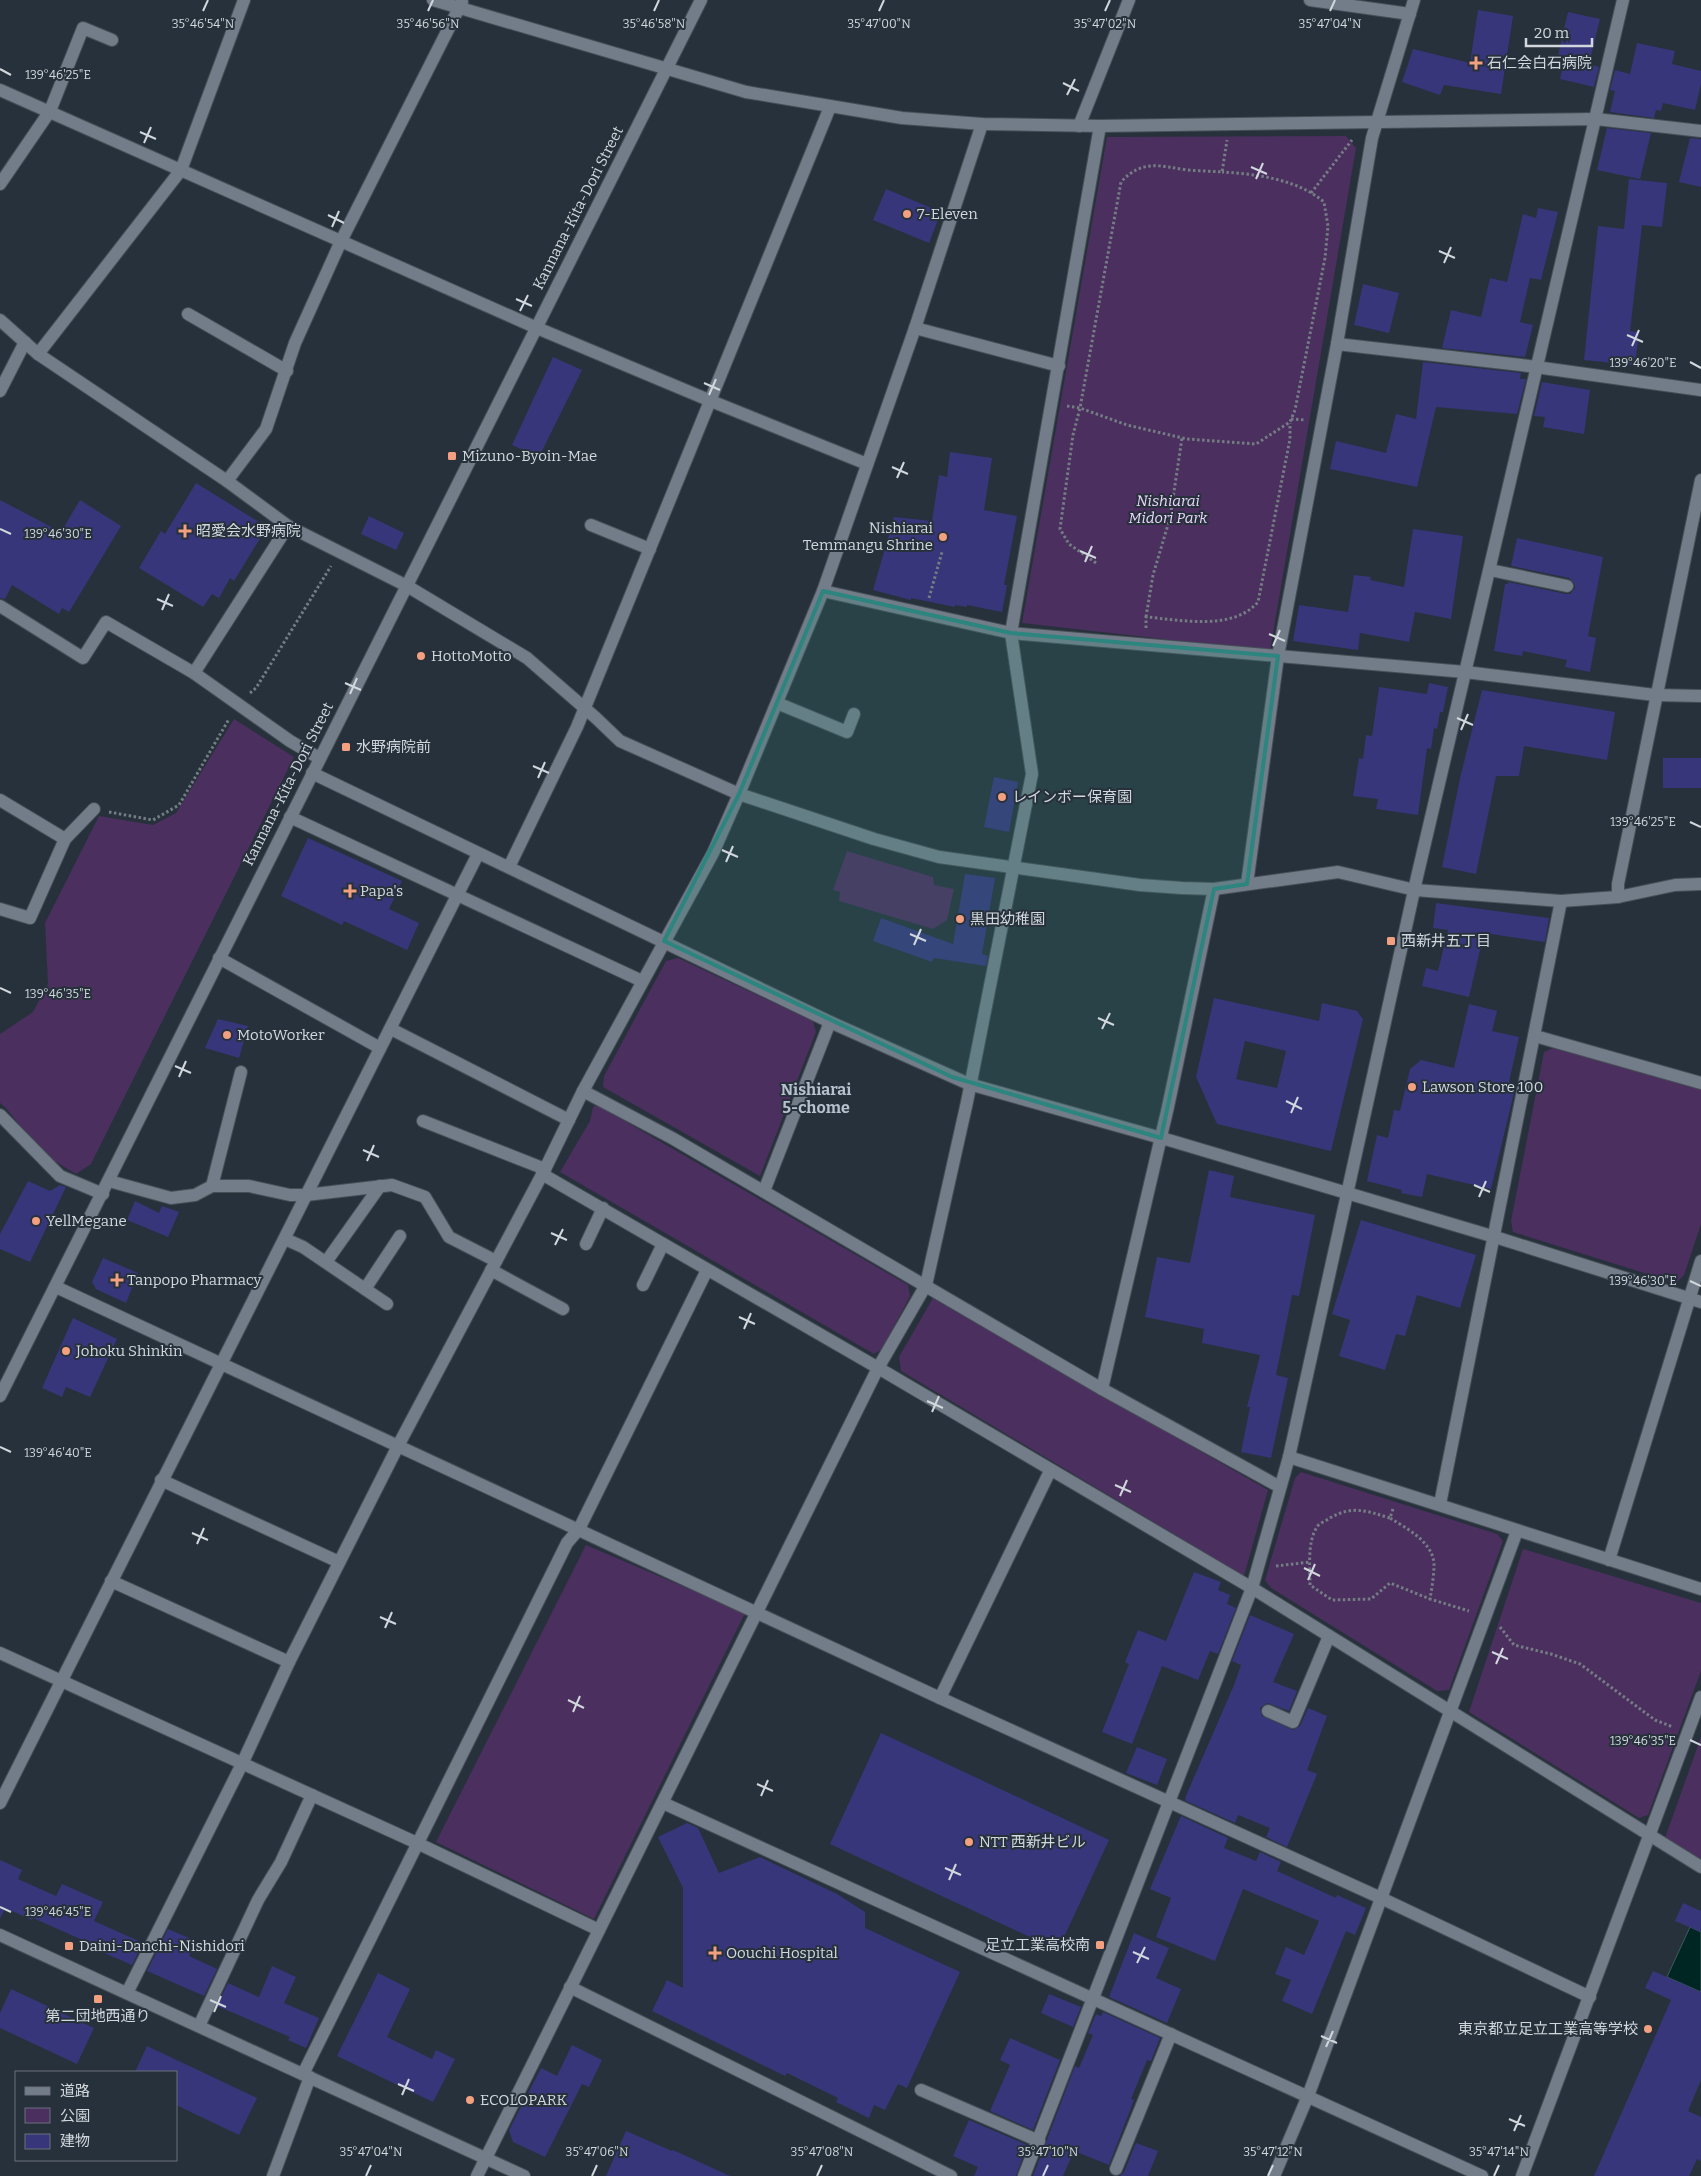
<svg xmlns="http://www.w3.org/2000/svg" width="1701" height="2176" viewBox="0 0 1701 2176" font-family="Bitter,'Noto Sans JP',serif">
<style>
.green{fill:#4b2f5e}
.water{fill:#002623;stroke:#3f5b5b}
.building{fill:#37367a;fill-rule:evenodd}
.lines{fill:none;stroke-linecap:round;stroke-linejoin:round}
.minor-casing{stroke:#464e56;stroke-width:14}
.path{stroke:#747c84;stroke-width:3;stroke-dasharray:2.5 2.5;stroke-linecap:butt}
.minor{stroke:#727d89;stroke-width:12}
.marked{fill:#2c857f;fill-opacity:0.2;stroke:#2c857f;stroke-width:4;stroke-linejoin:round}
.ticks{fill:none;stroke:#d1d7dd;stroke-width:2}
.poi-dot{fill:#f2a080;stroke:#27313b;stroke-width:2}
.labels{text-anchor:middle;stroke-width:4;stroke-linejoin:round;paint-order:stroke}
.poi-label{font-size:15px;fill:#d1d7dd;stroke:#27313b;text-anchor:start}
.street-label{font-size:15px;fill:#d1d7dd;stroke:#27313b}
.park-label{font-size:15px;font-style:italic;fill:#ebd6fc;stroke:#27313b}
.neighbourhood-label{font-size:16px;font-weight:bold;fill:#b5c1ce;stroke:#27313b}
.ticks-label{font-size:12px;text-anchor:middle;fill:#d1d7dd;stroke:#27313b;stroke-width:4;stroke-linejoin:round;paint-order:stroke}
</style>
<rect width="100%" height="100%" fill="#27313b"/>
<!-- green -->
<g class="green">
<polygon points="1346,136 1356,148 1270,651 1022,623 1107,137"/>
<polygon points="234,719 294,757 91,1164 76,1174 43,1154 5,1107 0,1103 0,1034 33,1012 48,984 45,923 99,816 153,825 176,813"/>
<polygon points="847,851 933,877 934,885 954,889 947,920 933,929 839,901 840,892 833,890"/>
<polygon points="678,958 813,1021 816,1032 760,1176 603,1087 604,1076 666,961"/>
<polygon points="1553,1048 1701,1089 1701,1224 1684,1275 1676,1283 1513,1232 1511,1221 1544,1052"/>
<polygon points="597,1105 908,1285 910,1296 882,1349 874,1354 560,1172 590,1121 593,1107"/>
<polygon points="933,1298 1268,1490 1244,1576 901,1371 899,1357"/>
<polygon points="1301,1472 1497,1534 1503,1541 1449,1690 1437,1691 1271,1588 1265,1580 1295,1478"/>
<polygon points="586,1545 745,1613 594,1919 436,1842"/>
<polygon points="1523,1549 1701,1603 1701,1671 1648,1815 1639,1818 1469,1712"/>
<polygon points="1701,1737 1701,1860 1665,1838"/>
</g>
<!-- water -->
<polygon class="water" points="1690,1927 1701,1932 1701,1992 1667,1977"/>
<!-- building -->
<g class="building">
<polygon points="1478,10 1513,16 1501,94 1444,85 1440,95 1402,82 1413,49 1470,63"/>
<polygon points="1568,12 1600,19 1589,64 1599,67 1594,87 1560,79 1565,56 1558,55"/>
<polygon points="1637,43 1675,51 1672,64 1701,71 1701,84 1695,110 1663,103 1661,111 1656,110 1654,118 1610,112 1615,91 1610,90 1615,70 1630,74"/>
<polygon points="1607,128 1651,133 1640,179 1597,170"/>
<polygon points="1690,138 1701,139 1701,187 1679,182"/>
<polygon points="1629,179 1667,183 1662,227 1642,225 1630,331 1639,332 1635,365 1584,360 1598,226 1624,229"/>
<polygon points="886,189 941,212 929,243 873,220"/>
<polygon points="1538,208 1558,212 1541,280 1530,278 1520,322 1533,325 1525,357 1442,348 1451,310 1481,317 1490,278 1507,282 1523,214 1536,218"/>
<polygon points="1363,284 1399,293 1389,333 1354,325"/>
<polygon points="553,357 582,370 539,457 512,445"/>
<polygon points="1423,362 1521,373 1520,379 1526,379 1517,414 1436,407 1417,487 1330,469 1336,441 1386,453 1396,414 1416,419"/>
<polygon points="1542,382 1590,390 1584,434 1543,427 1545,417 1534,416"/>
<polygon points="950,452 992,458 984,510 1017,516 1004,585 1007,585 1002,612 967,605 967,607 955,605 955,607 911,598 911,600 873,590 894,517 932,521 939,475 947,477"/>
<polygon points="196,483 267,527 234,581 230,578 219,598 212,594 203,607 139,568 161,531 165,534"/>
<polygon points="0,500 61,532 80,500 121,526 69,612 62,608 59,614 12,585 5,599 0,598"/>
<polygon points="369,516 404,533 396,550 361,534"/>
<polygon points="1413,529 1463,536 1451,619 1415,612 1409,642 1360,633 1358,650 1293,641 1299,605 1348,612 1354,575 1371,577 1370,580 1404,587"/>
<polygon points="1517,538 1603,557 1588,636 1596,638 1590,672 1565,667 1567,660 1523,651 1522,656 1494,651 1505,584 1508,584 1508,582 1566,594 1570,594 1575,588 1574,583 1569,578 1511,566"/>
<polygon points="1429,683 1448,687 1443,712 1440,712 1437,729 1434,728 1431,749 1427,748 1418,815 1376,809 1378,799 1353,796 1359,758 1363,759 1366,735 1372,736 1379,687 1427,694"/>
<polygon points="1482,690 1615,712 1607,760 1524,746 1519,776 1496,776 1476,874 1442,867 1460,778"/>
<rect x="1663" y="758" width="38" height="30"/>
<polygon points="994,777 1018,782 1009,832 984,827"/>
<polygon points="308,838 402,881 389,909 419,923 407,950 344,921 342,925 281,896"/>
<polygon points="965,874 995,878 982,954 988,956 986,966 934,958 932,962 873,941 881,918 953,944"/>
<polygon points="1436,903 1549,918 1545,942 1484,933 1469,997 1422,986 1426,968 1438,971 1448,930 1433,928"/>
<path d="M1214 998 1319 1021 1322 1003 1357 1011 1363 1019 1331 1151 1217 1124 1196 1077ZM1245 1041 1286 1051 1277 1088 1236 1079Z"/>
<polygon points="1469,1004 1497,1011 1492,1031 1519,1037 1509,1082 1516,1084 1491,1189 1427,1174 1422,1197 1401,1193 1402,1190 1367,1181 1377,1135 1388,1138 1394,1110 1400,1111 1410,1069 1421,1060 1454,1068"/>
<polygon points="218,1019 248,1026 239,1058 205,1048"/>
<polygon points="1209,1170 1234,1176 1230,1197 1315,1215 1299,1296 1292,1295 1276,1375 1288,1378 1271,1458 1241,1452 1250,1407 1247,1407 1260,1355 1202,1343 1204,1329 1145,1317 1157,1257 1190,1263"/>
<polygon points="28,1181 50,1191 60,1185 66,1187 30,1262 0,1249 0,1234"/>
<polygon points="135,1201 159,1213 162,1206 179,1212 168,1237 127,1220"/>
<polygon points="1361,1220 1476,1255 1460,1308 1417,1295 1405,1336 1396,1334 1385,1370 1339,1356 1350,1320 1332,1314"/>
<polygon points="103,1258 138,1273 126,1303 96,1289 92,1282"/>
<polygon points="73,1318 117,1339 90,1397 66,1387 62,1397 42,1388"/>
<polygon points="1194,1572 1221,1582 1218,1590 1230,1595 1227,1604 1236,1608 1218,1654 1210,1651 1198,1680 1162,1666 1132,1744 1102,1732 1129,1664 1125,1662 1138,1630 1166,1641"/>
<polygon points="1250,1615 1294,1634 1273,1682 1297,1691 1289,1711 1267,1703 1260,1708 1262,1716 1293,1730 1300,1726 1308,1708 1327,1716 1307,1770 1317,1774 1287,1847 1266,1837 1270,1828 1238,1815 1235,1823 1186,1801 1185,1798 1234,1685 1241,1665 1232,1661"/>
<polygon points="881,1733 1109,1840 1058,1950 830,1844"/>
<polygon points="1137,1747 1167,1759 1157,1785 1126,1773"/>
<polygon points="1181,1816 1228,1838 1224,1848 1256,1861 1260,1852 1281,1862 1277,1871 1336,1898 1337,1895 1366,1908 1355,1935 1346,1931 1312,2014 1282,2001 1291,1980 1275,1974 1286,1947 1304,1955 1319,1921 1243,1889 1215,1961 1156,1937 1171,1898 1150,1889"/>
<polygon points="687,1823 698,1828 719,1873 760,1857 837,1894 865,1912 865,1928 960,1972 907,2088 898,2084 885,2110 874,2105 869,2118 836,2102 838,2098 787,2073 785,2076 652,2011 667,1980 683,1988 683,1888 658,1837"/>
<polygon points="0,1860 22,1870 18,1879 56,1896 62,1884 103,1902 94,1921 143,1943 132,1965 88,1946 89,1943 33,1918 32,1920 5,1908 0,1919"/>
<polygon points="1683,1903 1701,1911 1701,1932 1675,1921"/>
<polygon points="168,1929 196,1941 189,1956 217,1969 204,1996 147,1971"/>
<polygon points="1134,1933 1169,1948 1156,1978 1181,1989 1167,2023 1109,1997"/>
<polygon points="272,1966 296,1977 284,2003 319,2018 306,2048 288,2040 290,2037 217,2006 228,1983 259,1997"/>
<polygon points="1653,1971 1701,1992 1701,2080 1688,2111 1701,2117 1701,2161 1697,2159 1689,2176 1594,2176 1671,2000 1645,1988"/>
<polygon points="378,1973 410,1989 387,2037 432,2059 436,2050 455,2059 433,2102 337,2056"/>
<polygon points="11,1989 94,2028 77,2064 0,2028 0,2013"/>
<polygon points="1049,1994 1081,2007 1073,2027 1041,2013"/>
<polygon points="1103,2012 1160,2038 1151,2061 1147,2060 1131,2099 1134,2100 1109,2165 1074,2151 1063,2176 1033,2176 1075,2066 1079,2068 1093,2035 1088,2033 1096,2014 1101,2016"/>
<polygon points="1010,2038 1060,2060 1033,2130 990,2111 1010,2065 1000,2060"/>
<polygon points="572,2045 602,2060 589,2087 582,2084 545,2157 513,2142 509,2130 541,2068 557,2076"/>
<polygon points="147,2046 257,2098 239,2135 176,2105 176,2072 135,2072"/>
<polygon points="969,2120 1027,2145 1016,2176 974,2176 978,2167 953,2156"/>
<polygon points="626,2131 672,2151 673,2150 730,2176 606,2176"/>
<polygon points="1136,2143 1158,2151 1148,2176 1120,2176 1124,2172"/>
</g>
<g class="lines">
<defs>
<g id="minor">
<polyline points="433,0 746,92 902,118 982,124 1100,126 1596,119 1701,131"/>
<polyline points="1310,0 1410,14"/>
<polyline points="0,90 537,328 711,401 867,464"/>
<polyline points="1079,126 1129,0"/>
<polyline points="0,184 50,111 83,28 112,40"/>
<polyline points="188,314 287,371"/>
<polyline points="0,320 38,354 227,481 288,526 407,586 527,658 596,718 620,741 739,794 874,839 939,857 1140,885 1182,888 1214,889 1338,872 1415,890 1561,901 1618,897 1675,885 1701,884"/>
<polyline points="915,328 1059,366"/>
<polyline points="1337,344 1521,365 1701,390"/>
<polyline points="38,354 181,170 244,0"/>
<polyline points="0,391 25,342"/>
<polyline points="227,481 266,429 295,343 341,241 462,2"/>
<polyline points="591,525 650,549"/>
<polyline points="1490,570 1567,586"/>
<polyline points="823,591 1011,633 1465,672 1655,695 1701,696"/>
<polyline points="0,606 83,658 106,622 194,673 290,741 319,758"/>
<polyline points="194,673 288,526"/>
<polyline points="777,703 847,732 854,714"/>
<polyline points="312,773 830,1022 969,1084 1172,1141 1495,1237 1701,1302"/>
<polyline points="0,800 65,839"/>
<polyline points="290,817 642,981"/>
<polyline points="509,867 577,727 830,107"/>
<polyline points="1247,884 1278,656 1337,344 1372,138 1414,0"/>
<polyline points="1618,897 1618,884 1701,480"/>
<polyline points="0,909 30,918 65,839 94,809"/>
<polyline points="219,958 380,1048"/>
<polyline points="391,1029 569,1120"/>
<polyline points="1535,1036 1701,1083"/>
<polyline points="583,1091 672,1138 1102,1389 1280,1487"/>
<polyline points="0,1115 60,1176 103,1194"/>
<polyline points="423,1121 545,1169"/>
<polyline points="542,1174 880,1369 1252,1588 1701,1867"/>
<polyline points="109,1181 171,1198 195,1195 212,1186 249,1186 290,1195 306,1195 392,1185 425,1197 449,1237 496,1261"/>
<polyline points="212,1186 241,1072"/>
<polyline points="764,1191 830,1022"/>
<polyline points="285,1239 303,1247 387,1304"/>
<polyline points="586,1244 603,1208"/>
<polyline points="326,1262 380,1186"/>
<polyline points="491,1270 563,1309"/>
<polyline points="643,1285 663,1244"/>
<polyline points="56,1287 940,1698 1381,1898 1590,1997"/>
<polyline points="365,1289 400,1236"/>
<polyline points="1102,1389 1168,1107 1214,889"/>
<polyline points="0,1396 701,0"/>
<polyline points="1289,1457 1701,1589"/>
<polyline points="161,1480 339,1562"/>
<polyline points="1440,1504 1561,901"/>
<polyline points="1609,1560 1701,1261"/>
<polyline points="111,1581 289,1662"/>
<polyline points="0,1653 417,1843 599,1930"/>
<polyline points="940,1698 1050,1471"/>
<polyline points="1268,1711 1293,1722 1329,1636"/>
<polyline points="0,1803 478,854"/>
<polyline points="663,1803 1482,2176"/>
<polyline points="0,1935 524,2176"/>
<polyline points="570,1987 951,2176"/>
<polyline points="127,1993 242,1764 289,1662 399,1444 545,1169 583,1091 713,853 739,794 823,591 915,328 982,124"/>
<polyline points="199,2026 258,1900 281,1862 312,1795"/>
<polyline points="303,2074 567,1543 579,1529 707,1270"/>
<polyline points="921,2090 1039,2141"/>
<polyline points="1116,2169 1171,2034"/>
<polyline points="273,2176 310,2077"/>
<polyline points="477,2176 878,1368 926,1285 967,1102 1032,774 1011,633 1100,126"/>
<polyline points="1024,2176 1252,1588 1289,1457 1417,877 1623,0"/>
<polyline points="1274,2176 1308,2096 1339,2012 1517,1531"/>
<polyline points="1522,2176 1701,1697"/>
</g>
</defs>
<!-- minor casing -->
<use href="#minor" class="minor-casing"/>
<!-- path -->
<g class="path">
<polyline points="1311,193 1352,140"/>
<path d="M1067 406 1080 408 1121 182C1142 159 1160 166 1187 170 1199 171 1211 171 1222 172L1227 140"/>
<polyline points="1291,419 1306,420"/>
<path d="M1096 563 1069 544 1060 529 1073 435 1080 408 1127 425 1187 439 1256 444 1290 422 1295 410 1325 258 1328 226 1324 202C1297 179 1256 174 1222 172"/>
<polyline points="929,598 942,552"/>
<polyline points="1146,617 1153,575 1170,518 1182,438"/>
<path d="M1146 628V617C1182 620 1233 631 1258 602L1290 439V423"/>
<polyline points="250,693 256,688 331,566"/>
<polyline points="109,812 153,820 179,805 229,719"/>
<path d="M1393 1509 1390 1518C1406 1528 1433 1542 1434 1564 1434 1575 1432 1587 1430 1599L1469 1611"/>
<path d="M1390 1518C1367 1511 1352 1505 1330 1518 1326 1521 1319 1523 1317 1527 1307 1542 1310 1568 1310 1585L1332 1600 1371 1599 1390 1583 1430 1599"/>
<polyline points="1276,1566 1310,1562"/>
<polyline points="1500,1627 1514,1645 1551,1654 1580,1664 1655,1720 1673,1727"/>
</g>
<!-- minor -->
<use href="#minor" class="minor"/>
</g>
<!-- marked area -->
<path class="marked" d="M823 591 1011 633 1278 656 1247 884 1214 889 1161 1138 952 1077 664 941 739 794Z"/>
<!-- ticks -->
<path class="ticks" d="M203 11 208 0M428 11 433 0M654 11 659 0M879 11 884 0M1105 11 1110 0M1330 11 1335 0M0 69 11 75M1063 83 1079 91M1067 95 1075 79M140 132 156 139M144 143 151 127M1251 167 1267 174M1256 179 1263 163M328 215 344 223M332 227 339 211M1439 251 1455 258M1444 263 1451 247M516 299 532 306M520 311 528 295M1627 335 1643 342M1632 346 1639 330M1690 362 1701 368M704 383 720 390M709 395 716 379M892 467 908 474M897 478 904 462M0 529 11 534M1080 551 1096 558M1085 562 1092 546M157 599 173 606M162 610 169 594M1269 634 1285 641M1273 646 1280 630M345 683 361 690M350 694 357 678M1457 718 1473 725M1461 730 1468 714M533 766 549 773M538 778 545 762M1690 822 1701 827M722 850 738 857M726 862 733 846M910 934 926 941M914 945 921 929M0 988 11 993M1098 1018 1114 1025M1102 1029 1110 1013M175 1066 191 1073M179 1077 186 1061M1286 1101 1302 1109M1291 1113 1298 1097M363 1150 379 1157M367 1161 374 1145M1474 1185 1490 1192M1479 1197 1486 1181M551 1233 567 1240M555 1245 563 1229M1690 1281 1701 1286M739 1317 755 1324M744 1329 751 1313M927 1401 943 1408M932 1412 939 1396M0 1447 11 1452M1115 1485 1131 1492M1120 1496 1127 1480M192 1533 208 1540M197 1544 204 1528M1304 1568 1320 1576M1308 1580 1315 1564M380 1617 396 1624M385 1628 392 1612M1492 1652 1508 1659M1496 1664 1503 1648M568 1700 584 1708M573 1712 580 1696M1690 1740 1701 1745M757 1784 773 1791M761 1796 768 1780M945 1868 961 1875M949 1880 956 1864M0 1907 11 1912M1133 1952 1149 1959M1137 1963 1145 1947M210 2000 226 2007M214 2012 221 1996M1321 2036 1337 2043M1326 2047 1333 2031M398 2084 414 2091M402 2095 409 2079M1509 2119 1525 2126M1514 2131 1521 2115M366 2176 371 2165M592 2176 597 2165M817 2176 822 2165M1043 2176 1048 2165M1268 2176 1273 2165M1494 2176 1499 2165"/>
<!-- markers -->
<g class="poi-dot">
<path d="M1473.5 55.5h5v5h5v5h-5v5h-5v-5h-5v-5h5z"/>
<circle cx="907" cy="214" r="5"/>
<rect x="447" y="451" width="10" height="10" rx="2.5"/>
<path d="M182.5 523.5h5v5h5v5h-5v5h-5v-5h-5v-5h5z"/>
<circle cx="943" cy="537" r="5"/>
<circle cx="421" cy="656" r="5"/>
<rect x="341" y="742" width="10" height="10" rx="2.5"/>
<circle cx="1002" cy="797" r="5"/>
<path d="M347.5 883.5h5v5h5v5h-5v5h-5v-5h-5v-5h5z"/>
<circle cx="960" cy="919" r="5"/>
<rect x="1386" y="936" width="10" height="10" rx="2.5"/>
<circle cx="227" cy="1035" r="5"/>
<circle cx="1412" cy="1087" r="5"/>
<circle cx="36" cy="1221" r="5"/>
<path d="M114.5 1272.5h5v5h5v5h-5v5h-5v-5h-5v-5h5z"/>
<circle cx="66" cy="1351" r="5"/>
<circle cx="969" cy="1842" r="5"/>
<rect x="1095" y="1940" width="10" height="10" rx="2.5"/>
<rect x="64" y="1941" width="10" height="10" rx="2.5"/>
<path d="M712.5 1945.5h5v5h5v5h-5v5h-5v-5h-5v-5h5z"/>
<rect x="93" y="1994" width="10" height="10" rx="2.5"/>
<circle cx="1648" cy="2029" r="5"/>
<circle cx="470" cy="2100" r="5"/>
</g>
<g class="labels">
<!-- poi labels -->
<g class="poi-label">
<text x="1487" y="68">石仁会白石病院</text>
<text x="917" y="219">7-Eleven</text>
<text x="462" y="461">Mizuno-Byoin-Mae</text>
<text x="933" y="533" text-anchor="end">Nishiarai<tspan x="933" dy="17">Temmangu Shrine</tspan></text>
<text x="196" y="536">昭愛会水野病院</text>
<text x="431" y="661">HottoMotto</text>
<text x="356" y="752">水野病院前</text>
<text x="1012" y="802">レインボー保育園</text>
<text x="360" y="896">Papa's</text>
<text x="970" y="924">黒田幼稚園</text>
<text x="1401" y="946">西新井五丁目</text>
<text x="237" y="1040">MotoWorker</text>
<text x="1422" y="1092">Lawson Store 100</text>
<text x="46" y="1226">YellMegane</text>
<text x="127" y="1285">Tanpopo Pharmacy</text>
<text x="76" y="1356">Johoku Shinkin</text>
<text x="979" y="1847">NTT 西新井ビル</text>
<text x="1090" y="1950" text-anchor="end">足立工業高校南</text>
<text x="79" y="1951">Daini-Danchi-Nishidori</text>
<text x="726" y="1958">Oouchi Hospital</text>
<text x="98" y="2021" text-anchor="middle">第二団地西通り</text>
<text x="1638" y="2034" text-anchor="end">東京都立足立工業高等学校</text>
<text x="480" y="2105">ECOLOPARK</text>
</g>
<!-- street labels -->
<g class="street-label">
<text transform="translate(578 208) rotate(-63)" y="5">Kannana-Kita-Dori Street</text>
<text transform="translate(288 784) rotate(-63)" y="5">Kannana-Kita-Dori Street</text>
</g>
<!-- park labels -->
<g class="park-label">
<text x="1168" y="506">Nishiarai<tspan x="1168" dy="17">Midori Park</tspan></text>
</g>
<!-- neighbourhood labels -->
<g class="neighbourhood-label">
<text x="816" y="1095">Nishiarai<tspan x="816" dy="18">5-chome</tspan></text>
</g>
</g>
<g class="ticks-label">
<text x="203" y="28">35°46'54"N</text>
<text x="428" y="28">35°46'56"N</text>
<text x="654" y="28">35°46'58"N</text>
<text x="879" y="28">35°47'00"N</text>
<text x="1105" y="28">35°47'02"N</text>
<text x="1330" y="28">35°47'04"N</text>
<text x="58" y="79">139°46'25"E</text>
<text x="1643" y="367">139°46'20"E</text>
<text x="58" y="538">139°46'30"E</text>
<text x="1643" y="826">139°46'25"E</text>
<text x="58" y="998">139°46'35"E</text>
<text x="1643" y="1285">139°46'30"E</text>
<text x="58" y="1457">139°46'40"E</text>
<text x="1643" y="1745">139°46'35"E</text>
<text x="58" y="1916">139°46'45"E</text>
<text x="371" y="2156">35°47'04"N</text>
<text x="597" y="2156">35°47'06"N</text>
<text x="822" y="2156">35°47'08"N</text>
<text x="1048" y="2156">35°47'10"N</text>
<text x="1273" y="2156">35°47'12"N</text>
<text x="1499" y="2156">35°47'14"N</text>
</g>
<!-- legend -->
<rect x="15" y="2071" width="162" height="90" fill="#27313b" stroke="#6b737c"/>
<rect x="25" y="2087" width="25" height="8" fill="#727d89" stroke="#6b737c"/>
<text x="60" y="2096" font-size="15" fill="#d1d7dd">道路</text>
<rect x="25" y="2108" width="25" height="15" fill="#4b2f5e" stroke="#6b737c"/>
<text x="60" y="2121" font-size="15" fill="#d1d7dd">公園</text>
<rect x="25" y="2134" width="25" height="15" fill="#37367a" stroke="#6b737c"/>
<text x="60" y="2146" font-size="15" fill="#d1d7dd">建物</text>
<!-- scale -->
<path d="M1526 38v8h66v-8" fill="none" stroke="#d1d7dd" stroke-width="2.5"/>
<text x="1534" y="38" font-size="15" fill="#d1d7dd" stroke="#27313b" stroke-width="4" paint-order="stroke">20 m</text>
</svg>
